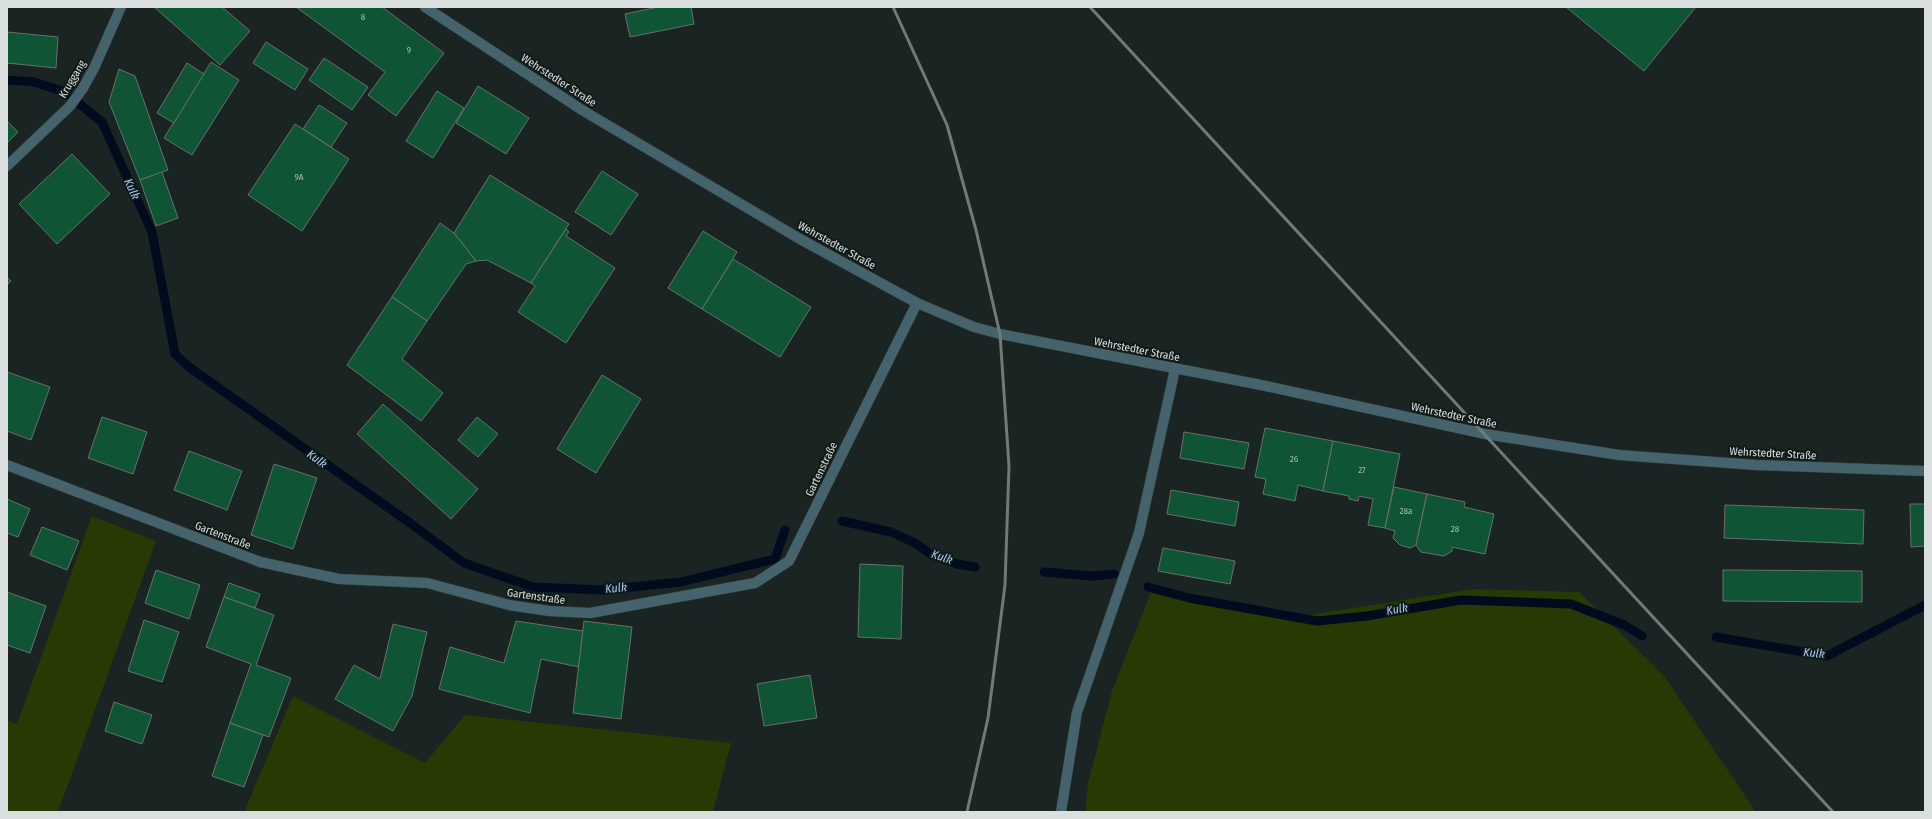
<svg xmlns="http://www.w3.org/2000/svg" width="1932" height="819" viewBox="0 0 1932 819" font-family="'Fira Sans Condensed',sans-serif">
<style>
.green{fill:#273a03}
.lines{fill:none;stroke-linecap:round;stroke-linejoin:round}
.stream{stroke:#000b1e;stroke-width:9}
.building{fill:#0f5434;stroke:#68726b}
.service-casing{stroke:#343e3d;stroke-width:11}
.minor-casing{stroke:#343e3d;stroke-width:11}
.tertiary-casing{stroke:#343e3d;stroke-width:11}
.service{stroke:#44636c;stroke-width:10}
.minor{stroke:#44636c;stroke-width:10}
.tertiary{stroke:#44636c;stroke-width:10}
.rail{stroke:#707a79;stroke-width:3}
.labels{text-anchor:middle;stroke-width:4;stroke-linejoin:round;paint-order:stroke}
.number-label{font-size:9px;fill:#a6bdb4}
.street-label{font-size:11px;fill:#d9e0df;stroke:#101a19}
.water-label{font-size:12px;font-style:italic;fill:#a4ccf3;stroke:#101a19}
</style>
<rect width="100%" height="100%" fill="#192423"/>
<!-- green -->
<g class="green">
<polygon points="92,516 156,541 58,812 7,812 7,720 17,724"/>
<polygon points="1153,587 1302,616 1474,589 1579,592 1665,677 1756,812 1085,812 1088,783 1112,691"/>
<polygon points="293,696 425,763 465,715 731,743 713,812 244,812"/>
</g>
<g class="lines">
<!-- stream -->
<g class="stream">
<polyline points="7,80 34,82 65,92 102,122 152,232 175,354 189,367 410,523 464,563 533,587 603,590 681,582 775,559 785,530"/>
<polyline points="842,521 891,532 915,543 932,555 957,564 975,567"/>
<polyline points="1044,572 1093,576 1114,574"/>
<polyline points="1148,587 1189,598 1317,621 1367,616 1461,600 1571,604 1624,625 1642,636"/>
<polyline points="1716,637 1827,656 1925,605"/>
</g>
</g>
<!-- building -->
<g class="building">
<polygon points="154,7 222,7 250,31 220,65"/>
<polygon points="296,7 382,7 444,53 396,116 368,95 385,72"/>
<polygon points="658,7 691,7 694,24 630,37 625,14"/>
<polygon points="1566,7 1696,7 1644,71"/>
<polygon points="7,32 58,37 56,68 7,63"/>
<polygon points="266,42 308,69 295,90 253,63"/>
<polygon points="324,58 368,87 352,110 309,80"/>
<polygon points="211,62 239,80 192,155 164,138"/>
<polygon points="187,63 204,74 174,123 157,113"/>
<polygon points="119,69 135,76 168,170 140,180 109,102"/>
<polygon points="478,86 529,118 506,154 456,123"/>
<polygon points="437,91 464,108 433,158 406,141"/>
<polygon points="319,105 347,123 331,147 303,129"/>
<polygon points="7,121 18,132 7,143"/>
<polygon points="295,124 349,159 302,231 248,195"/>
<polygon points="72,154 110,194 57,244 19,204"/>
<polygon points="602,171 638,194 611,235 575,212"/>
<polygon points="162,172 178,218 156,226 140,180"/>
<polygon points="490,175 569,224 531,283 487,260 476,261 454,233"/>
<polygon points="440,223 454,233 476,261 466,264 427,321 392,297"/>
<polygon points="566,229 569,232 566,236 615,268 566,343 518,312 535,286 531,283"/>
<polygon points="703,231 737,252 702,309 668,288"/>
<polygon points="733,259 811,307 780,357 702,309"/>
<polygon points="7,277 11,281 7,285"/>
<polygon points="392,297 427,321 402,359 443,393 421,421 347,365"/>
<polygon points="7,372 50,387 31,440 7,431"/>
<polygon points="602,375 641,399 596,473 557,449"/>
<polygon points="383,404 478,489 451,519 357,434"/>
<polygon points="102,417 147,432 133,474 88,458"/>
<polygon points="477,417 498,434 478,457 458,440"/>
<polygon points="1265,428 1333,441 1323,491 1298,485 1295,501 1263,494 1266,479 1255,477"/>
<polygon points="1184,432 1249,443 1244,469 1180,458"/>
<polygon points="1333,441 1400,454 1385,528 1368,525 1373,499 1359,496 1358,501 1349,499 1349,496 1323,491"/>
<polygon points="189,451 242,471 227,510 174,490"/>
<polygon points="274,464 317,478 293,549 251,535"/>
<polygon points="1394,487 1427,494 1416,545 1410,548 1400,545 1393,538 1395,531 1385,528"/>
<polygon points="1171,490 1239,502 1235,526 1167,514"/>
<polygon points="1427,494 1465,502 1464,507 1494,514 1485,554 1452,547 1452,551 1444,556 1421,552 1416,545"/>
<polygon points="7,499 30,509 18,537 7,533"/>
<polygon points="1910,504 1925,504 1925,546 1911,547"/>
<polygon points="1725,505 1864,510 1863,544 1724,538"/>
<polygon points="42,527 79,541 67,570 30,555"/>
<polygon points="1163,548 1235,561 1230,584 1158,571"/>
<polygon points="860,564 903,566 901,639 858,637"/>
<polygon points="156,570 200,585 189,619 145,603"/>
<polygon points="1723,570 1862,571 1862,602 1723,601"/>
<polygon points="229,583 260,594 255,608 224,597"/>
<polygon points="7,592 46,606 30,653 7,645"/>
<polygon points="224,597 274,615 256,665 291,678 269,737 230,723 251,664 206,647"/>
<polygon points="144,620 179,632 162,682 128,671"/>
<polygon points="516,621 583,631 579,667 541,659 530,713 439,689 450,647 504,663"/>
<polygon points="584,621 632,627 621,719 573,713"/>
<polygon points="393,624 427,632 412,696 393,731 335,699 354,665 380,679"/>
<polygon points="810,675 817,718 764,726 757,684"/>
<polygon points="114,702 152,715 142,744 105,731"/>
<polygon points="230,723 263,735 244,787 212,776"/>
</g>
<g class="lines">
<defs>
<polyline id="service" points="1061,812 1077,712 1139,533 1175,369"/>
<g id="minor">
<polyline points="7,166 70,106 83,88 95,66 121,7"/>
<polyline points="7,465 260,562 339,579 427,583 509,605 549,611 590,613 755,583 789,561 917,303"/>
</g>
<polyline id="tertiary" points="425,7 582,110 800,239 917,303 974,327 1000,334 1261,385 1485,434 1619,455 1756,465 1925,471"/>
</defs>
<!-- service casing -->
<use href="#service" class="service-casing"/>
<!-- minor casing -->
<use href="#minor" class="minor-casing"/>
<!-- tertiary casing -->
<use href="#tertiary" class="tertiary-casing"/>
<!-- service -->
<use href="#service" class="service"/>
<!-- minor -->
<use href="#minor" class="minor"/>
<!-- tertiary -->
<use href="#tertiary" class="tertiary"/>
<!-- rail -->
<g class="rail">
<polyline points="893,7 947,125 976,230 1000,334 1009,466 1005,585 988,718 967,812"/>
<polyline points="1090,7 1833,812"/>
</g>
</g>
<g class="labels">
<!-- number labels -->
<g class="number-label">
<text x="363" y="20">8</text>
<text x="409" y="53">9</text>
<text x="299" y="180">9A</text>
<text x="1294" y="462">26</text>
<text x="1362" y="473">27</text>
<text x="1406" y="514">28a</text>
<text x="1455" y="532">28</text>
</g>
<!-- street labels -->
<g class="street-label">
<text transform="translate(72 79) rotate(-59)" y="4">Kruggang</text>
<text transform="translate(559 80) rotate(33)" y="4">Wehrstedter Straße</text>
<text transform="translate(837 245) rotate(29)" y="4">Wehrstedter Straße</text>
<text transform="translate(1137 349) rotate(11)" y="4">Wehrstedter Straße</text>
<text transform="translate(1454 415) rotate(12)" y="4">Wehrstedter Straße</text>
<text transform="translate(1773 453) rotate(3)" y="4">Wehrstedter Straße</text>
<text transform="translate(821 469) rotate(-64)" y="4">Gartenstraße</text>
<text transform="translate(223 535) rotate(21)" y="4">Gartenstraße</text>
<text transform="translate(536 596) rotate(8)" y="4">Gartenstraße</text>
</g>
<!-- water labels -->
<g class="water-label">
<text transform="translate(132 189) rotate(65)" y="4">Kulk</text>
<text transform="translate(317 459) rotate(36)" y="4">Kulk</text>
<text transform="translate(942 557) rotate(19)" y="4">Kulk</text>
<text transform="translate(616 588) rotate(-5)" y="4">Kulk</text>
<text transform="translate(1397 609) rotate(-9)" y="4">Kulk</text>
<text transform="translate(1814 653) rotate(5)" y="4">Kulk</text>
</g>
</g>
<!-- border -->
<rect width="1932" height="819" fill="none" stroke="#d9e0df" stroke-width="16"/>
</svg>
